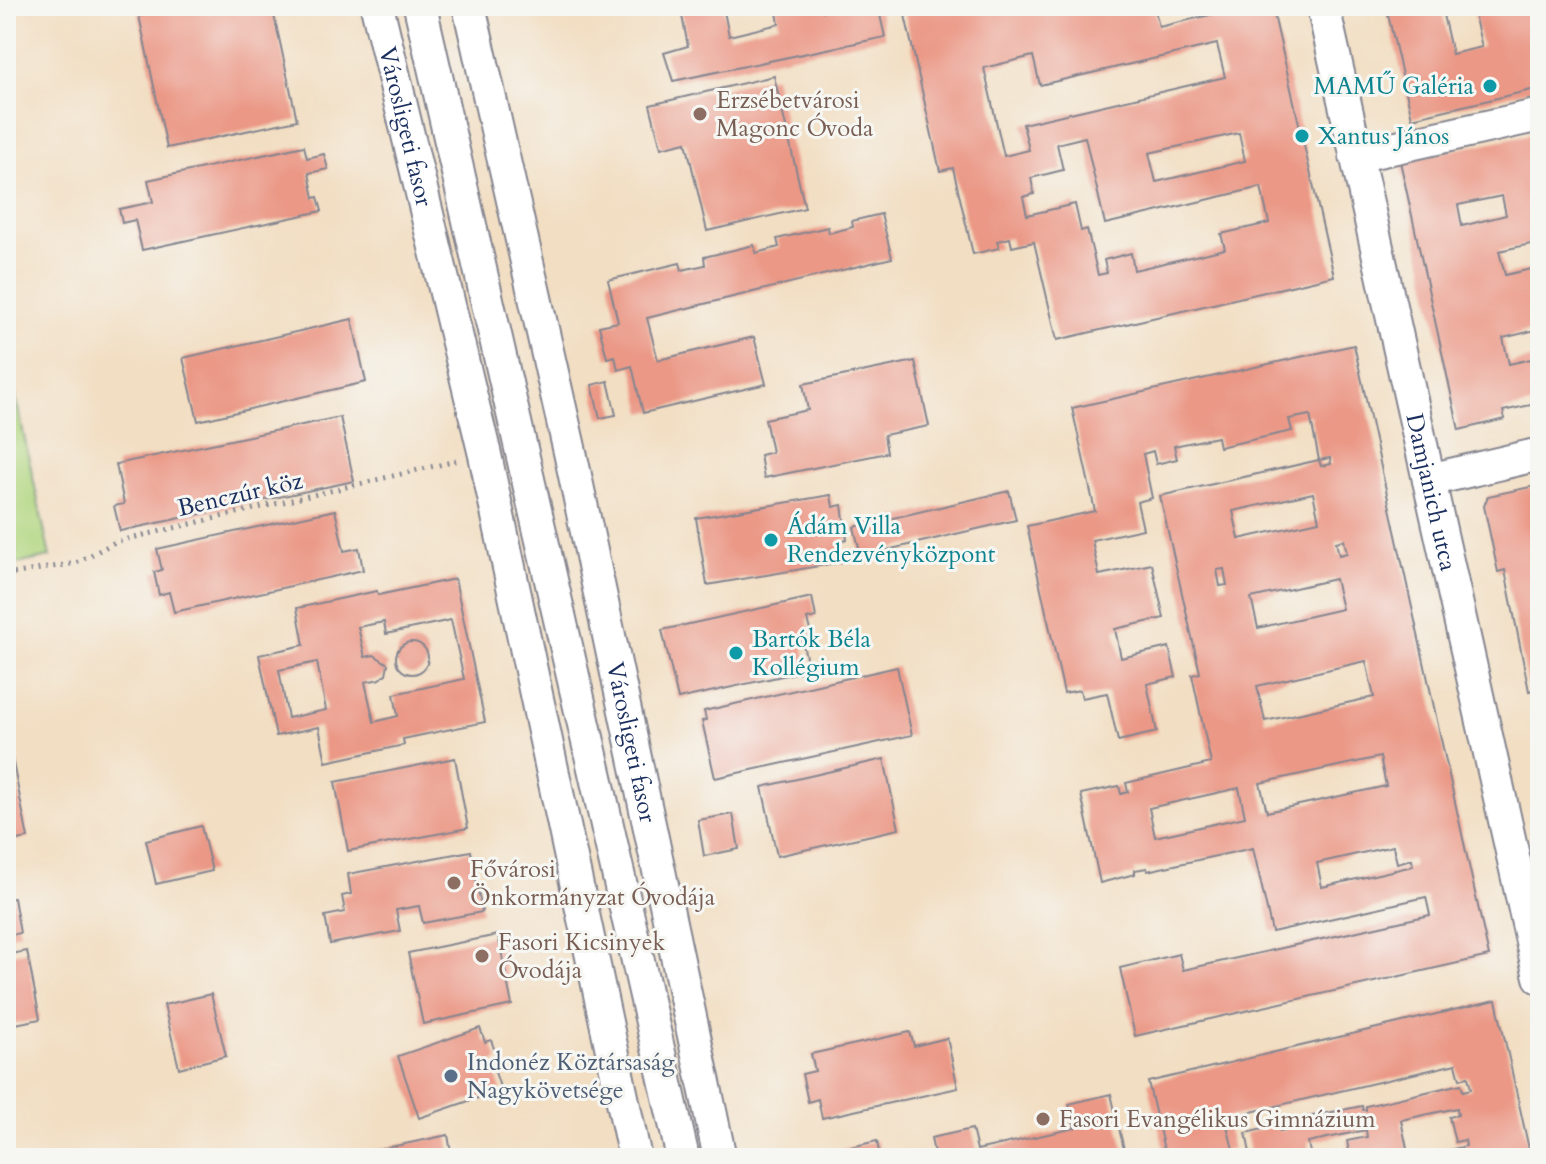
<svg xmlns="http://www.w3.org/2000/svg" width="1546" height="1164" viewBox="0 0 1546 1164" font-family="Cardo,serif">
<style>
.green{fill:#b0d57e;stroke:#66826e;stroke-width:2}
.building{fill:#eb9886;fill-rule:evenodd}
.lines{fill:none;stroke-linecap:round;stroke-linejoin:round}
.minor-casing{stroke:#868690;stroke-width:36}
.path{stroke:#868690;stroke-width:5;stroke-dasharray:2 6;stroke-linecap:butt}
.minor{stroke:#fff;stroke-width:32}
.culture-dot{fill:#0f9aa8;stroke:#f6f6f2;stroke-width:3}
.education-dot{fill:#8d6e63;stroke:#f6f6f2;stroke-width:3}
.service-dot{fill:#5c6f8a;stroke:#f6f6f2;stroke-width:3}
.labels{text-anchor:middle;stroke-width:6;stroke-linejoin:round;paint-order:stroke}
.culture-label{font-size:24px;fill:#0d838f;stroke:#f6f6f2;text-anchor:start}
.education-label{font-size:24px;fill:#785e54;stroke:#f6f6f2;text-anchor:start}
.street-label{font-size:24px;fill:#1b2f5e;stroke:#f6f6f2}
.service-label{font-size:24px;fill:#4e5e75;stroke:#f6f6f2;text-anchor:start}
</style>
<rect width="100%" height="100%" fill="#f6f6f2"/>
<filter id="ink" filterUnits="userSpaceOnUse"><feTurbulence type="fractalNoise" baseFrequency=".0125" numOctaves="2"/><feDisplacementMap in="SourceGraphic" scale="16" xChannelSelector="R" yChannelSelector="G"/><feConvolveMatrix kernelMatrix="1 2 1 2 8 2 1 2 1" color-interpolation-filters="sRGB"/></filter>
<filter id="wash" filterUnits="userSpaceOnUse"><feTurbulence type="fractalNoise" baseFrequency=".006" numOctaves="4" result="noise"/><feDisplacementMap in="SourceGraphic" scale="32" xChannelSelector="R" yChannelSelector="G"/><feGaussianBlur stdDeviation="1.8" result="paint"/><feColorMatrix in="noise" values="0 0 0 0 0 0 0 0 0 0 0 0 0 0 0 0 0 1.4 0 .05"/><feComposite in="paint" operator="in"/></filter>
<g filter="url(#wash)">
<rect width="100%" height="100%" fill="#f2dec2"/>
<!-- green -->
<polygon class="green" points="6,352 50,557 6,566"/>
<g id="blocks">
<!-- building -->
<g class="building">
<polygon points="137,6 272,6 297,120 167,148"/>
<polygon points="680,6 723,6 729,36 779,24 776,6 823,6 823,11 839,6 878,6 885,37 673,81 664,53 688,46"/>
<path d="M903 6H1154L1159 27 1218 13 1216 6H1272L1334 276 1057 340 1034 242 1012 247 1010 238 997 241 999 248 973 254 953 168 940 171ZM1217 44 1225 77 1023 124 1029 150 1004 156 984 68 1033 56 1040 85ZM1239 133 1245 161 1156 182 1149 153ZM1085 137 1105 224 1261 187 1269 223 1221 234 1225 249 1134 270 1131 253 1104 260 1107 273 1098 275 1087 229 1081 231 1075 204 1027 215 1023 197 1034 194 1031 178 1063 170 1057 144Z"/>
<polygon points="1386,6 1441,6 1452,54 1482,47 1472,6 1533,6 1537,23 1540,22 1540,88 1412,118"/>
<polygon points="774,76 805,208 707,231 686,142 661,148 650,105"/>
<path d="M1540 132V242L1499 251 1505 275 1540 267V329L1503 338 1509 364 1540 357V403L1503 411 1505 419 1459 430 1400 161ZM1502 196 1506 215 1462 226 1458 205Z"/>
<polygon points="304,146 307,158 324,154 328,169 309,173 314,198 318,197 322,211 142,250 135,220 122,223 119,209 153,202 148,180"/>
<polygon points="881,214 892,258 647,318 658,360 754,337 766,384 643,413 632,366 618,370 615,356 607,358 599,326 618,322 608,280 680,263 682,270 705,265 704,257 754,245 756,253 779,247 777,239 828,227 829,233 853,227 852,221"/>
<polygon points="352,319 366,382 198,421 183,358"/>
<path d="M1354 345 1489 956 1135 1036 1120 968 1179 954 1183 970 1430 915 1426 897 1272 932 1253 848 1147 871V868L1135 870V874L1100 883 1081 794 1119 786 1121 794 1128 792 1126 783 1211 763 1192 675 1200 673 1160 496 1319 460 1321 466 1331 464 1330 458 1319 460 1310 415 1289 419 1292 431 1219 447 1217 437 1174 446 1177 459 1156 464 1153 451 1143 454 1152 498 1137 502 1143 529 1092 540 1099 575 1152 564 1164 618 1115 629 1121 658 1169 647 1176 677 1147 684 1157 732 1118 741 1107 693 1082 698 1080 690 1064 693 1027 526 1095 511 1072 408ZM1313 493 1319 521 1239 539 1233 511ZM1344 540 1347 553 1339 555 1336 542ZM1224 569 1227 585 1220 586 1217 570ZM1335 579 1342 609 1258 628 1251 598ZM1366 661 1374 697 1265 721 1257 686ZM1380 757 1386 786 1267 812 1260 783ZM1239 788 1245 817 1155 837 1149 808ZM1393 846 1397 863 1412 859 1413 866 1322 887 1317 863Z"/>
<polygon points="915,361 929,426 884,435 887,453 764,478 760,455 772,452 765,419 808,410 803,384"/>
<polygon points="608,381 616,415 600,418 592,385"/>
<polygon points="340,417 354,481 120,531 114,506 124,504 116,464"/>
<polygon points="1540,485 1540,689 1529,691 1505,570 1498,572 1484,506 1488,496"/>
<polygon points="1009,491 1016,520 861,556 854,527"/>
<polygon points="831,495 833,507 842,505 847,539 839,541 843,562 707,585 696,518"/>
<polygon points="335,510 344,551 359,548 363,570 174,612 169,592 159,595 154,572 162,570 157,549"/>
<path d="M455 579 485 722 403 739 404 745 326 762 319 727 276 736 259 655 304 645 297 608 377 591 378 595ZM451 620 464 679 394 694 398 716 374 722 365 682 380 679 386 674 388 664 374 655 365 657 358 627 384 622 386 634ZM317 662 326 710 288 718 279 670Z"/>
<polygon points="812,597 816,617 807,619 812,638 802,640 809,670 678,699 662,630"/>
<circle cx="412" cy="658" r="16"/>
<polygon points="897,667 912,735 715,778 702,721 706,720 704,711"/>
<polygon points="7,733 28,838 6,842 6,734"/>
<polygon points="455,758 468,828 348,851 335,782"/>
<polygon points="884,759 899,829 777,856 762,787"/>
<polygon points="733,814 739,849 704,856 698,820"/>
<polygon points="201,826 212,871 156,884 146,840"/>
<polygon points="471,851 482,912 423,923 419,906 396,910 400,931 330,944 325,916 345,912 342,896 351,894 348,874"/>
<polygon points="14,898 20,933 6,936 6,899"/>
<polygon points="498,935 512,1005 423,1024 408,953"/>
<polygon points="27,951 40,1019 6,1026 6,955"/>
<polygon points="211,994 226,1056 179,1068 164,1005"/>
<polygon points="1496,1000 1531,1158 1415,1158 1466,1146 1465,1140 1455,1142 1449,1117 1458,1115 1457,1108 1401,1120 1409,1158 1350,1158 1347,1141 1367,1137 1366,1130 1308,1142 1311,1158 1251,1158 1246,1133 1279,1125 1280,1131 1285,1130 1284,1123 1304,1119 1304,1123 1308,1122 1307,1117 1362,1106 1363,1110 1366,1110 1366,1106 1461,1084 1463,1091 1471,1089 1468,1077 1460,1079 1456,1064 1225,1118 1233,1149 1197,1158 1166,1158 1148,1082"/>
<polygon points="480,1028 485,1042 491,1040 498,1060 492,1063 501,1090 419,1118 398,1056"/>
<polygon points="910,1032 914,1046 947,1038 958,1088 822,1118 818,1099 808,1102 802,1074 815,1071 811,1054"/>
<polygon points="1111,1094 1126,1158 935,1158 931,1138 972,1129 977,1150 1075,1128 1069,1104"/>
<polygon points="448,1135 452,1158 342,1158 342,1157"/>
<polygon points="877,1141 880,1158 807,1158 807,1157"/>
</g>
</g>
</g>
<g filter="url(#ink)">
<use href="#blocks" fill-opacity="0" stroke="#868690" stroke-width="2"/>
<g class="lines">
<defs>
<g id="minor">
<path id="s1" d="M377 6 485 455 635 1158"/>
<polyline points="420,6 683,1158"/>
<path id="s2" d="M469 6 570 452 720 1158"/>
<path id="s3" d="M1323 6 1540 977"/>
<polyline points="1356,156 1540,115"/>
<polyline points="1429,480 1540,454"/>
</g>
</defs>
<!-- minor casing -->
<use href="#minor" class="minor-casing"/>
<!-- path -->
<polyline class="path" points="6,575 76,563 115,542 460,460"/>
<!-- minor -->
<use href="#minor" class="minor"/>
</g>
</g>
<!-- markers -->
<g class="culture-dot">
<circle cx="1490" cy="86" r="8"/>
<circle cx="1302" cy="136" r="8"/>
<circle cx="771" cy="540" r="8"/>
<circle cx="736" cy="653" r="8"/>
</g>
<g class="education-dot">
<circle cx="700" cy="114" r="8"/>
<circle cx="454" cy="883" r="8"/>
<circle cx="482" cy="956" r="8"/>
<circle cx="1043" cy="1119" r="8"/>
</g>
<circle class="service-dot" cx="451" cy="1076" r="8"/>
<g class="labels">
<!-- culture labels -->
<g class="culture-label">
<text x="1474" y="94" text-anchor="end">MAMŰ Galéria</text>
<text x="1318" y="144">Xantus János</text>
<text x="787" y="534">Ádám Villa<tspan x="787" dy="28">Rendezvényközpont</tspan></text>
<text x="752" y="647">Bartók Béla<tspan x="752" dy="28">Kollégium</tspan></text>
</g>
<!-- education labels -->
<g class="education-label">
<text x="716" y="108">Erzsébetvárosi<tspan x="716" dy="28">Magonc Óvoda</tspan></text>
<text x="470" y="877">Fővárosi<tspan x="470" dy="28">Önkormányzat Óvodája</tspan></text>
<text x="498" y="950">Fasori Kicsinyek<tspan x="498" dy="28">Óvodája</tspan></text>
<text x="1059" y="1127">Fasori Evangélikus Gimnázium</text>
</g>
<!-- street labels -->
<g class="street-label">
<text dy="8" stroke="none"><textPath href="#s1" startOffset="124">Városligeti fasor</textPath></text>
<text dy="8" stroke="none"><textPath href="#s3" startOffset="498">Damjanich utca</textPath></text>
<text transform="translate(240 494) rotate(-13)" y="8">Benczúr köz</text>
<text dy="8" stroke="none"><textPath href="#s2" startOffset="754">Városligeti fasor</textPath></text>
</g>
<!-- service labels -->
<g class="service-label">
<text x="467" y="1070">Indonéz Köztársaság<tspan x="467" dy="28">Nagykövetsége</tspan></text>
</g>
</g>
<!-- margin -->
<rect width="1546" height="1164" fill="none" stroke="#f6f6f2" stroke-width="32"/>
</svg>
